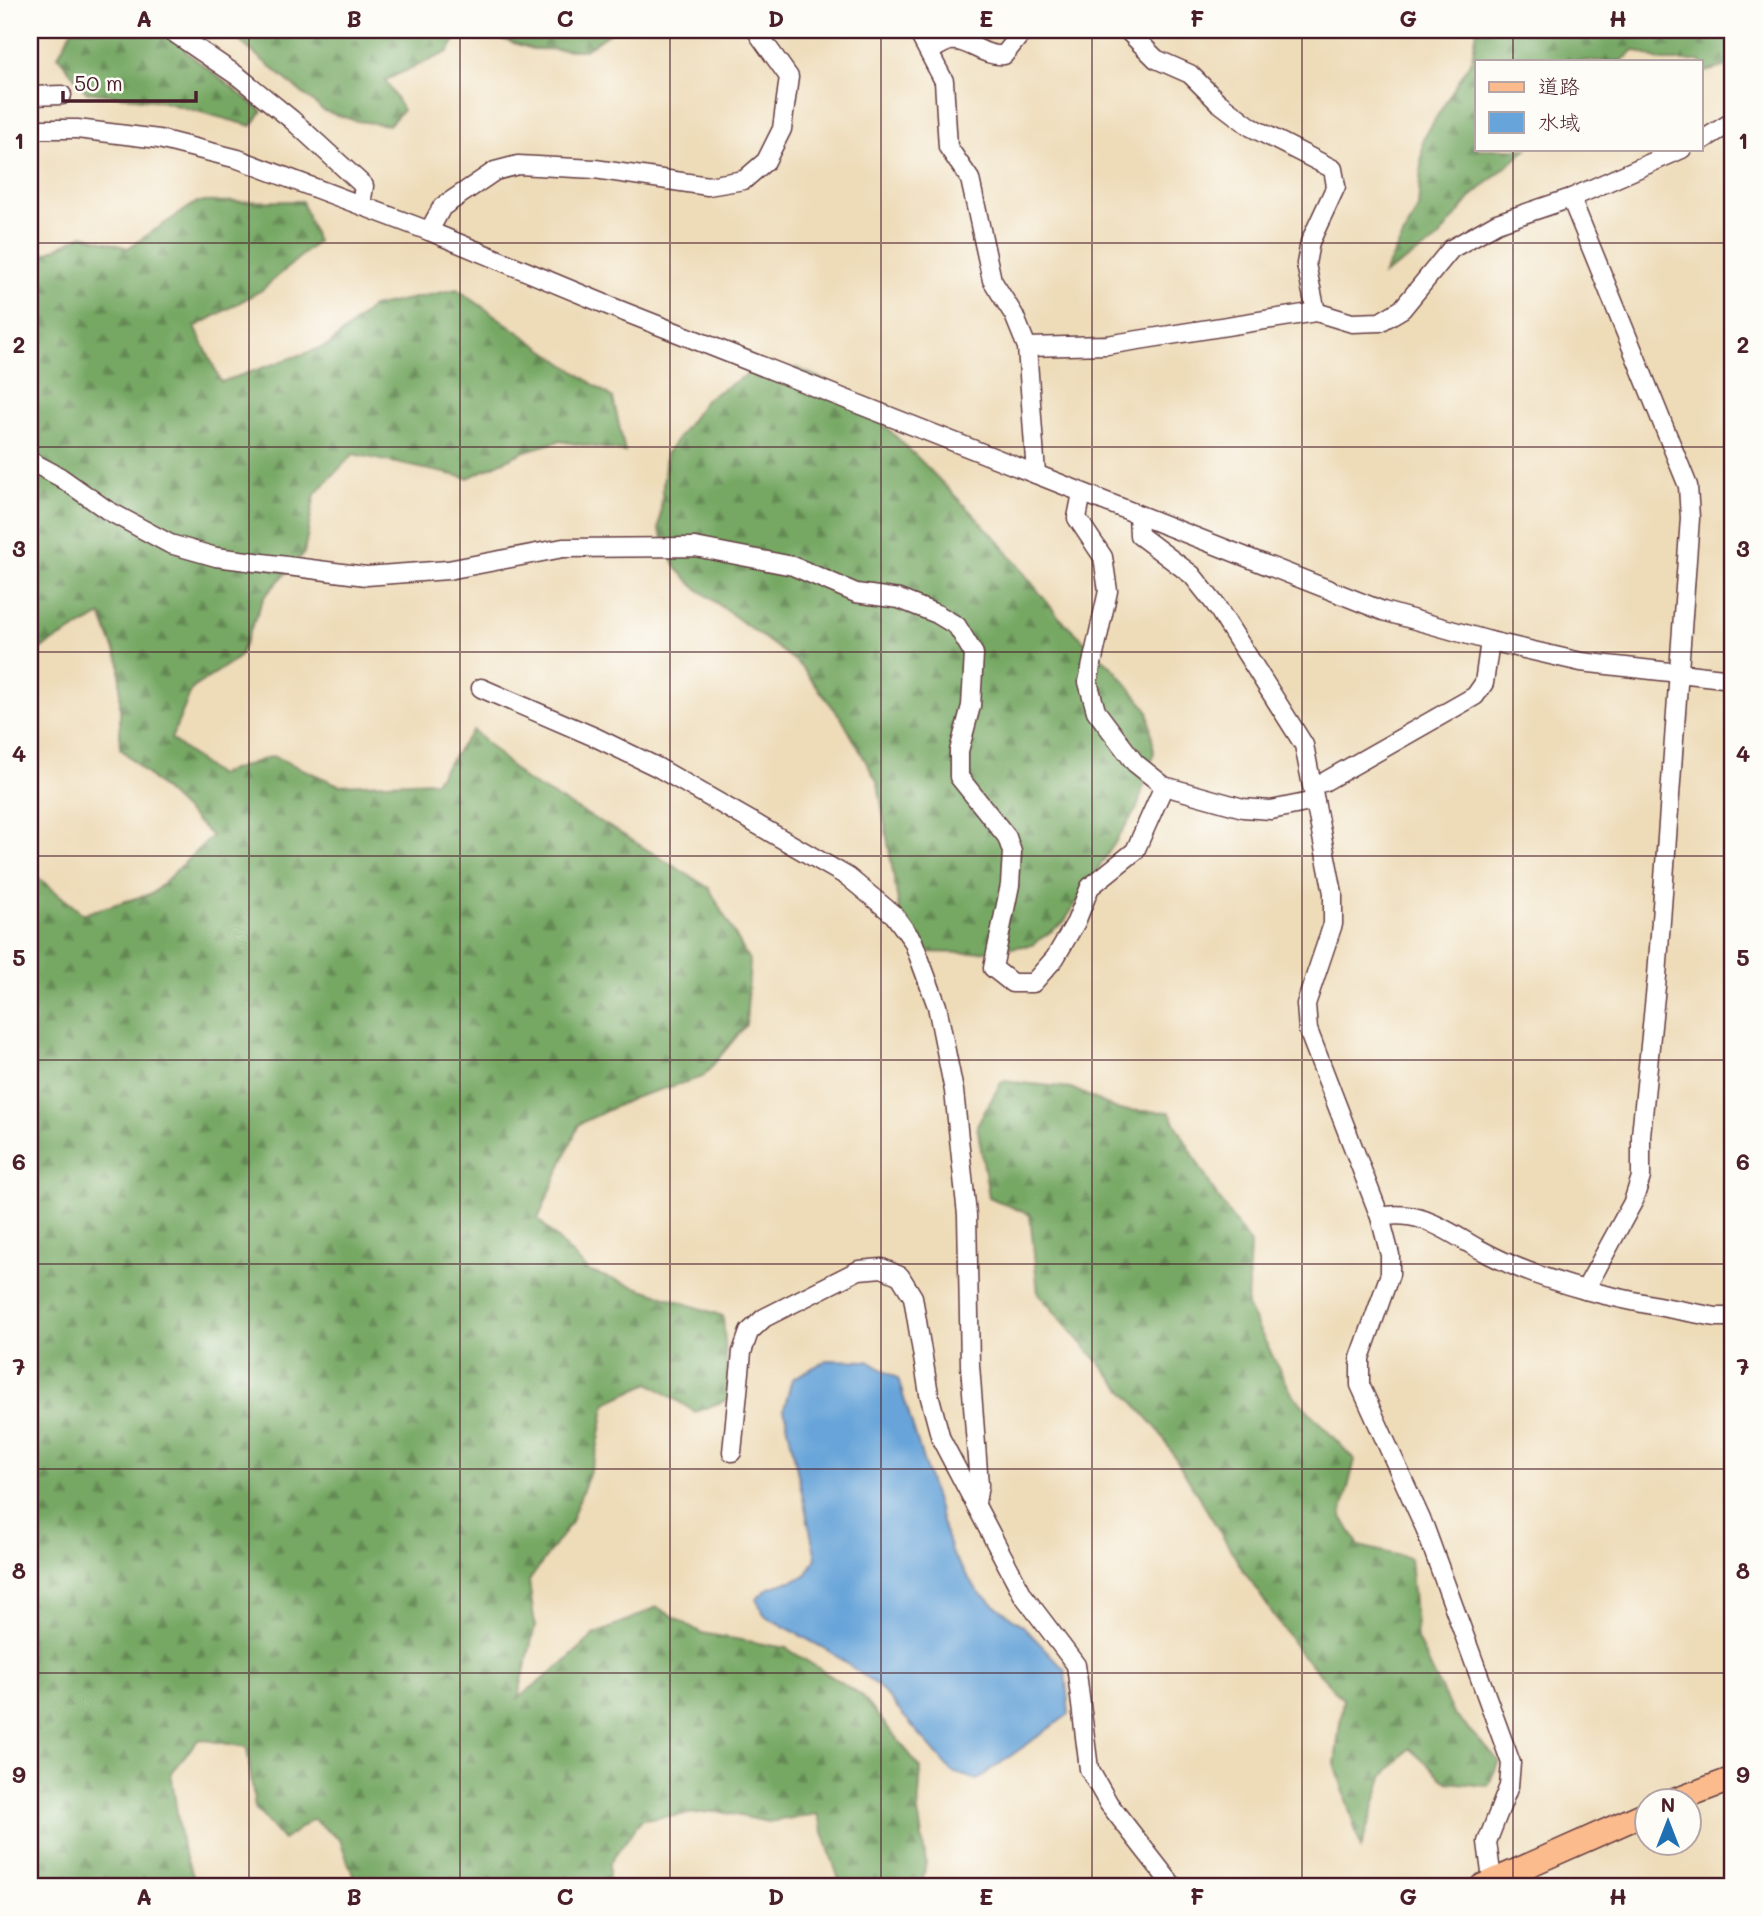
<svg xmlns="http://www.w3.org/2000/svg" width="1762" height="1916" viewBox="0 0 1762 1916" font-family="Mali,'Klee One',sans-serif">
<style>
.forest{fill:url(#forest-firs);stroke:#606448;stroke-width:2}
.water{fill:#67a4d9;stroke:#586282;stroke-width:2}
.lines{fill:none;stroke-linecap:round;stroke-linejoin:round}
.minor-casing{stroke:#633b40;stroke-width:21}
.major-casing{stroke:#633b40;stroke-width:26}
.minor{stroke:#fff;stroke-width:18}
.major{stroke:#fbbb8c;stroke-width:23}
.grid{fill:none;stroke:#4a1f2b;stroke-width:2;stroke-opacity:0.55}
.neatline{fill:none;stroke:#4a1f2b;stroke-width:2.5}
.grid-label{font-size:23px;text-anchor:middle;font-weight:bold;fill:#4a1f2b}
</style>
<defs>
<pattern id="forest-firs" width="22" height="20" patternUnits="userSpaceOnUse" patternTransform="scale(1.75)"><rect width="22" height="20" fill="#76a864"/><path d="M5 1l3.5 6h-7zM16 11l3.5 6h-7z" fill="#638853"/></pattern>
</defs>
<rect width="100%" height="100%" fill="#fdfcf7"/>
<filter id="ink" filterUnits="userSpaceOnUse"><feTurbulence type="fractalNoise" baseFrequency=".0143" numOctaves="2"/><feDisplacementMap in="SourceGraphic" scale="14" xChannelSelector="R" yChannelSelector="G"/><feConvolveMatrix kernelMatrix="1 2 1 2 8 2 1 2 1" color-interpolation-filters="sRGB"/></filter>
<filter id="wash" filterUnits="userSpaceOnUse"><feTurbulence type="fractalNoise" baseFrequency=".00686" numOctaves="4" result="noise"/><feDisplacementMap in="SourceGraphic" scale="28" xChannelSelector="R" yChannelSelector="G"/><feGaussianBlur stdDeviation="1.57" result="paint"/><feColorMatrix in="noise" values="0 0 0 0 0 0 0 0 0 0 0 0 0 0 0 0 0 1.4 0 .05"/><feComposite in="paint" operator="in"/></filter>
<g filter="url(#wash)">
<rect width="100%" height="100%" fill="#eedcb9"/>
<!-- forest -->
<g class="forest">
<polygon points="72,30 461,30 448,52 385,80 403,110 389,125 357,121 324,111 238,40 201,37 185,51 262,111 252,126 160,101 86,92 58,56"/>
<polygon points="474,30 614,30 585,50 532,49"/>
<polygon points="1477,30 1732,30 1732,65 1701,73 1701,61 1661,61 1634,50 1622,61 1477,61 1477,149 1527,149 1472,196 1436,241 1383,275 1418,208 1423,139 1472,59"/>
<polygon points="302,201 317,242 262,290 195,327 221,382 329,345 372,307 457,289 613,398 625,452 559,441 525,451 468,478 353,454 315,494 304,553 264,597 239,657 192,689 171,739 217,775 273,756 339,785 435,781 473,730 525,780 617,831 709,888 750,962 746,1025 703,1077 633,1098 579,1124 538,1219 588,1271 723,1316 729,1399 695,1412 649,1383 606,1403 596,1455 570,1524 529,1581 535,1626 518,1698 565,1662 594,1635 657,1607 702,1633 786,1648 861,1695 921,1768 918,1812 926,1862 922,1886 841,1886 817,1814 768,1822 717,1811 642,1819 609,1864 609,1886 357,1886 340,1840 313,1819 283,1840 255,1808 247,1747 199,1739 171,1772 182,1847 197,1886 30,1886 30,871 83,914 153,893 212,836 120,748 120,664 101,615 30,654 30,277 35,259 83,235 128,248 197,202"/>
<polygon points="797,368 850,392 921,461 996,538 1059,617 1116,671 1148,710 1154,752 1137,808 1064,922 1032,945 969,953 918,952 902,926 878,783 842,719 799,664 695,587 677,569 659,529 666,454 706,399 755,370"/>
<polygon points="1002,1081 1071,1088 1119,1110 1169,1112 1215,1193 1250,1244 1247,1306 1292,1394 1355,1460 1341,1515 1359,1546 1410,1558 1417,1639 1452,1712 1499,1761 1488,1786 1447,1782 1409,1748 1383,1777 1361,1848 1335,1764 1343,1699 1300,1653 1243,1570 1159,1431 1038,1293 1030,1215 989,1197 977,1125"/>
</g>
<!-- water -->
<polygon class="water" points="827,1360 868,1361 898,1379 952,1554 979,1593 1024,1627 1065,1670 1069,1714 977,1780 952,1772 878,1686 829,1651 765,1616 756,1599 769,1588 806,1576 816,1558 784,1409 792,1379"/>
</g>
<g filter="url(#ink)">
<g class="lines">
<defs>
<g id="minor">
<polyline points="917,30 944,81 948,147 970,179 992,280 1014,315 1027,347 1036,474"/>
<polyline points="1127,30 1156,59 1190,74 1218,102 1251,127 1333,169 1336,186 1310,242 1306,264 1316,312"/>
<polyline points="173,32 239,77 291,119 364,186 361,205"/>
<path d="M929 51C935 49 944 42 950 41 970 39 982 57 1004 55L1024 30"/>
<polyline points="30,96 62,95"/>
<polyline points="30,129 77,129 159,139 238,159 429,231 617,309 1383,611 1490,641 1581,662 1732,679"/>
<polyline points="1701,141 1732,122"/>
<polyline points="1571,198 1688,486 1690,518 1657,976 1641,1135 1641,1177 1633,1202 1585,1290"/>
<polyline points="429,231 442,207 495,171 518,165 595,169 708,186 744,180 766,161 782,129 789,77 759,35 762,30"/>
<polyline points="1027,347 1107,345 1316,312 1352,323 1380,322 1402,309 1451,249 1497,223 1571,198 1682,149"/>
<polyline points="30,461 60,477 107,510 170,544 216,557 366,576 448,570 563,548 695,547 793,566 856,593 899,599 937,614 957,626 974,654 971,706 959,751 959,777 1007,837 1012,852 1010,885 993,968 1012,983 1033,983 1055,958 1076,922 1090,887 1135,851 1164,786"/>
<polyline points="1082,493 1077,518 1103,557 1108,591 1088,682 1096,711 1135,763 1164,786 1243,808 1271,810 1315,801"/>
<polyline points="1138,515 1139,535 1192,575 1215,604 1304,745 1333,893 1333,924 1306,1004 1308,1030 1380,1217 1390,1255 1390,1274 1360,1358 1360,1385 1425,1528 1511,1763 1509,1786 1487,1842 1492,1880"/>
<polyline points="481,688 597,738 657,767 848,877 894,915 913,941 937,1006 954,1091 967,1215 970,1365 979,1485 976,1503"/>
<polyline points="1312,784 1324,782 1475,696 1484,683 1490,641"/>
<path d="M1380 1217C1420 1209 1445 1230 1479 1249 1552 1289 1635 1302 1716 1317H1732"/>
<polyline points="732,1452 742,1352 749,1332 764,1318 859,1270 882,1268 900,1276 913,1297 929,1394 941,1439 1023,1595 1076,1665 1089,1769 1109,1804 1173,1886"/>
</g>
<g id="major">
<polyline points="1676,1800 1732,1779"/>
<polyline points="1482,1886 1646,1813"/>
</g>
</defs>
<!-- minor casing -->
<use href="#minor" class="minor-casing"/>
<!-- major casing -->
<use href="#major" class="major-casing"/>
<!-- minor -->
<use href="#minor" class="minor"/>
<!-- major -->
<use href="#major" class="major"/>
</g>
</g>
<!-- grid -->
<path class="grid" d="M249 30V1886M460 30V1886M670 30V1886M881 30V1886M1092 30V1886M1302 30V1886M1513 30V61M1513 149V1886M30 243H1732M30 447H1732M30 652H1732M30 856H1732M30 1060H1732M30 1264H1732M30 1469H1732M30 1673H1732"/>
<!-- margin -->
<rect width="1762" height="1916" fill="none" stroke="#fdfcf7" stroke-width="77"/>
<!-- legend -->
<rect x="1475" y="60" width="228" height="91" fill="#fdfcf7" stroke="#b5a4a5" stroke-width="2"/>
<rect x="1489" y="82" width="35" height="10" fill="#fbbb8c" stroke="#b5a4a5" stroke-width="2"/>
<text x="1538" y="94" font-size="21" fill="#4a1f2b">道路</text>
<rect x="1489" y="112" width="35" height="21" fill="#67a4d9" stroke="#b5a4a5" stroke-width="2"/>
<text x="1538" y="130" font-size="21" fill="#4a1f2b">水域</text>
<!-- north arrow -->
<g transform="translate(1668 1822)"><circle r="33" fill="#fdfcf7" stroke="#b5a4a5" stroke-width="2"/>
<path d="M0-5L12 26L0 18L-12 26Z" fill="#1f6fb2"/>
<text y="-10" font-size="19" font-weight="bold" text-anchor="middle" fill="#4a1f2b">N</text>
</g>
<!-- scale -->
<path d="M63 91v10h133v-10" fill="none" stroke="#4a1f2b" stroke-width="3.5"/>
<text x="74" y="91" font-size="21" fill="#4a1f2b" stroke="#fdfcf7" stroke-width="5" paint-order="stroke">50 m</text>
<rect x="38" y="38" width="1686" height="1840" class="neatline"/>
<g class="grid-label">
<text x="144" y="27">A</text>
<text x="354" y="27">B</text>
<text x="565" y="27">C</text>
<text x="776" y="27">D</text>
<text x="986" y="27">E</text>
<text x="1197" y="27">F</text>
<text x="1408" y="27">G</text>
<text x="1618" y="27">H</text>
<text x="19" y="149">1</text>
<text x="1743" y="149">1</text>
<text x="19" y="353">2</text>
<text x="1743" y="353">2</text>
<text x="19" y="557">3</text>
<text x="1743" y="557">3</text>
<text x="19" y="762">4</text>
<text x="1743" y="762">4</text>
<text x="19" y="966">5</text>
<text x="1743" y="966">5</text>
<text x="19" y="1170">6</text>
<text x="1743" y="1170">6</text>
<text x="19" y="1375">7</text>
<text x="1743" y="1375">7</text>
<text x="19" y="1579">8</text>
<text x="1743" y="1579">8</text>
<text x="19" y="1783">9</text>
<text x="1743" y="1783">9</text>
<text x="144" y="1905">A</text>
<text x="354" y="1905">B</text>
<text x="565" y="1905">C</text>
<text x="776" y="1905">D</text>
<text x="986" y="1905">E</text>
<text x="1197" y="1905">F</text>
<text x="1408" y="1905">G</text>
<text x="1618" y="1905">H</text>
</g>
</svg>
